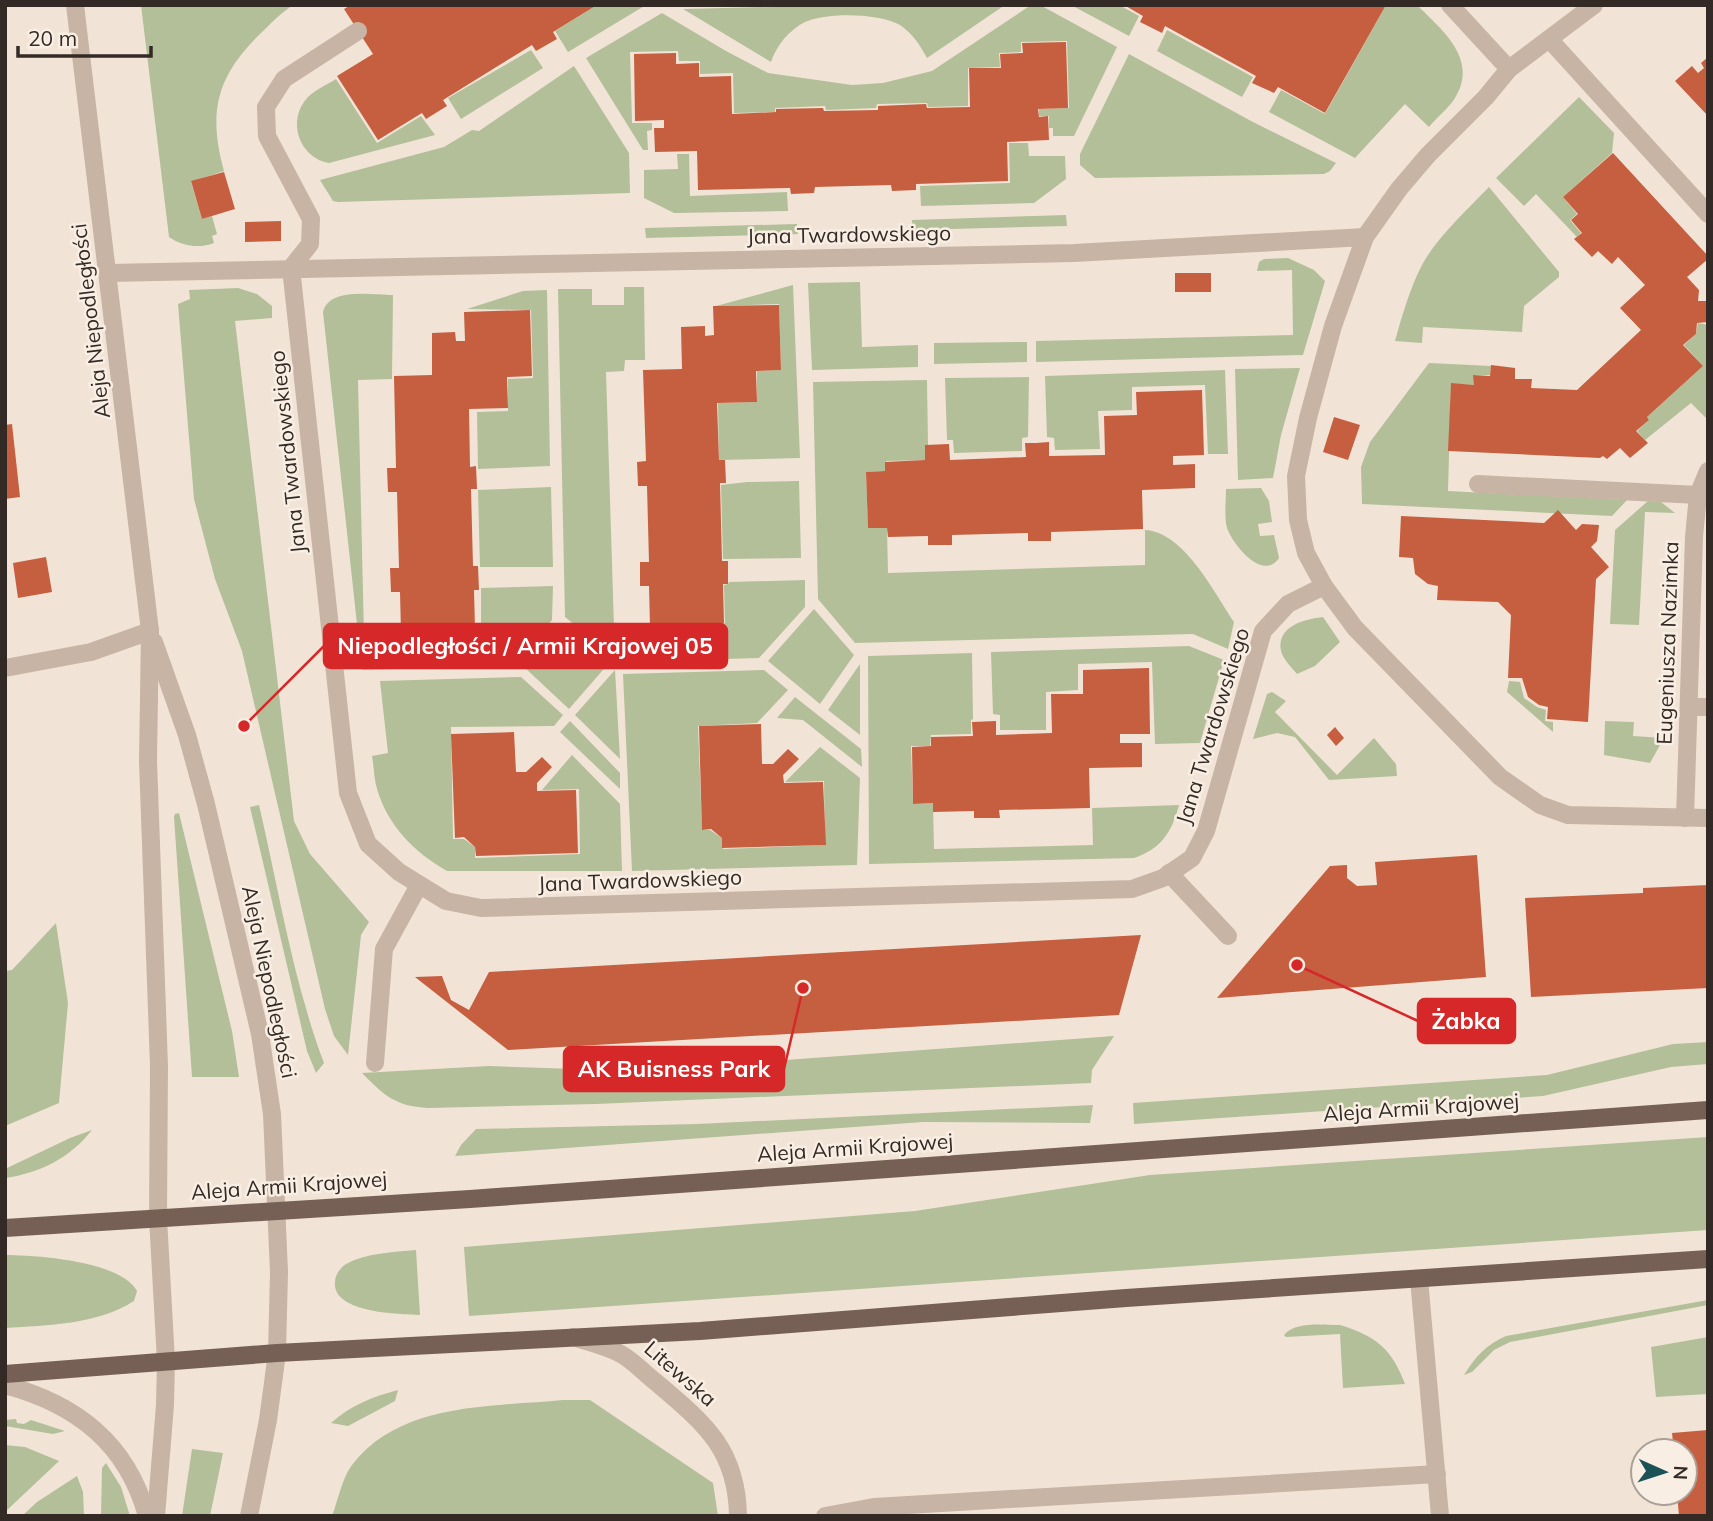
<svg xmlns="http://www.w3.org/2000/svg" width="1713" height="1521" viewBox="0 0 1713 1521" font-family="Mulish,sans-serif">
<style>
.green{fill:#b3bf98}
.building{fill:#c65e40}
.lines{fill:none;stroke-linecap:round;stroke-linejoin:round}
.service{stroke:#c8b4a4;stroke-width:18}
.minor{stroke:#c8b4a4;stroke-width:18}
.tertiary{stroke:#c8b4a4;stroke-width:18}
.primary{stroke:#766056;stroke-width:18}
.labels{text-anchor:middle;stroke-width:5;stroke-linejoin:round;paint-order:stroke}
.street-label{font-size:21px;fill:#342a25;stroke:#f9eee3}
.leader{fill:none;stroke:#d62828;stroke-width:2.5}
.callout-dot{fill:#d62828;stroke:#f9eee3;stroke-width:2.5}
.callout{fill:#d62828;stroke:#d62828;stroke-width:2.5}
.callout-label{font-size:23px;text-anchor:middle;font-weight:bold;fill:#fff}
</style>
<rect width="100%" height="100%" fill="#f1e4d7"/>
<!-- green -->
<g class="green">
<path d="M141 5H293C281 13 270 24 260 34 216 77 208 113 224 171L191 182 202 219 212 216 217 234 212 236 214 243C199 249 182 246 169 237Z"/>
<polygon points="597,5 646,5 568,52 555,31"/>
<path d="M855 5H1005L927 58C920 45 913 34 900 25 879 13 827 12 805 22 789 30 776 46 771 62L683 9Z"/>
<polygon points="1031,5 1040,5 1117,47 1074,136 1053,136 1053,128 1049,128 1049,116 1039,116 1039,109 1069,108 1067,41 1021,42 1021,52 999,53 1000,67 968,68 968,106 928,107 927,103 877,104 876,108 826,110 825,106 775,108 775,112 734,113 733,73 700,74 700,61 679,61 678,51 630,52 632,123 652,123 652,130 647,131 648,150 643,150 586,58 662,13 726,51 768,73 852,85 883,83 932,71"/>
<polygon points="1071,5 1119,5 1139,16 1129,36"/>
<path d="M1386 5H1417C1442 30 1479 59 1455 98 1449 108 1437 117 1429 127L1405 104 1355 158 1269 112 1281 90 1325 114Z"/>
<polygon points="1167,30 1253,77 1242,97 1157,51"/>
<polygon points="531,50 543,68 461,119 448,98"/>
<polygon points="1129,54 1251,121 1336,163 1330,171 1324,174 1095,178 1080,165 1080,154"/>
<polygon points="574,66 629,153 630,193 338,202 333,201 320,180 444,147 472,130 479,131"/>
<path d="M336 79 377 143 421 116 435 135 329 163C299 158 286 120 308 97 315 90 328 84 336 79Z"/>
<polygon points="1579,97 1614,133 1612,153 1563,197 1577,214 1570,220 1581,233 1577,237 1536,194 1524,206 1496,178"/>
<polygon points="1009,143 1028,143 1029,156 1065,156 1066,179 1034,203 921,206 920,186 1010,183"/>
<polygon points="677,154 689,154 690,196 787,192 788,211 674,213 644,198 644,170 678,169"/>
<path d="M1489 187 1559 272V277L1524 306 1522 332 1423 327 1422 343 1395 341C1402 316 1410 288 1422 265 1437 237 1467 210 1489 187Z"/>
<polygon points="1066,215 1067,226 912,230 912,220"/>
<polygon points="797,224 798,234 646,238 645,228"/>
<polygon points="1288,258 1314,270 1325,281 1303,355 1036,362 1036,341 1293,335 1292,270 1257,271 1259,262 1264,259"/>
<polygon points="860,282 862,347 918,345 918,367 812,370 808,283"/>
<polygon points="793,285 800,458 719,460 718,403 757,402 757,371 781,370 779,304 716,306"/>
<polygon points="624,287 644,287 645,360 625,360 624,371 606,372 614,627 659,627 660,646 716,644 716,624 725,623 724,585 728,584 729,582 805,580 805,607 759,658 620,662 565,617 558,289 592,289 592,305 624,305"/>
<polygon points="238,288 257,294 272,306 272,318 235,321 294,821 310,854 369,922 361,935 348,1055 334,1036 325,1009 242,651 215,579 194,499 178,304 190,299 189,290"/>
<polygon points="547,290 550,466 478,469 477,412 508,411 508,379 533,378 531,310 467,309 523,291"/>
<path d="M393 295 392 379 358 380 364 635 393 634V658L471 656 472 635 481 634V588L553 586 552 620 512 666 362 670 323 312C329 287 372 295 393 295Z"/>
<polygon points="1698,323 1708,325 1708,417 1706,418 1691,403 1645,440 1637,431 1649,420 1647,417 1703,366 1684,345 1696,334"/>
<polygon points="1027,342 1027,362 934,364 934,343"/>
<polygon points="1429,363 1491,366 1490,375 1474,375 1474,385 1451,384 1448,491 1627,500 1612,516 1362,504 1361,467 1370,442"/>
<polygon points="1300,368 1281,435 1273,478 1238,480 1235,369"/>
<polygon points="1225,370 1228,454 1208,454 1205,385 1132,387 1132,410 1098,411 1100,449 1055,450 1054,438 1047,437 1045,376"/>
<polygon points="1029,377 1028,437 1022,438 1022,451 954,453 953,440 947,440 945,378"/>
<path d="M927 380 928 445H925V460L886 461 885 471 866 472 868 528H887L888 573 1145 565V530C1184 532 1214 592 1234 622L1228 649 1193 634 855 643 818 599 813 382Z"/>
<polygon points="799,481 801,558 723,559 721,485 747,482"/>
<polygon points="551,487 553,567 480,567 478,490"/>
<path d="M1261 488 1269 501 1272 522 1258 524 1260 536 1274 535 1279 558C1263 582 1233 545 1227 528 1224 517 1226 501 1226 489Z"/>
<polygon points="1648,501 1661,502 1675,513 1645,512 1639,625 1610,624 1615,530"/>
<polygon points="814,609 854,655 820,704 768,661"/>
<path d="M1323 617 1340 642 1315 666 1297 674C1292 668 1283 659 1281 651 1276 626 1305 619 1323 617Z"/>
<polygon points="559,624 609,663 569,709 523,666"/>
<polygon points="1189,646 1224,660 1200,743 1155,744 1152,662 1078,664 1078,690 1046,692 1046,730 1000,730 1000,715 993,714 991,652"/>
<path d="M972 653 973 719 971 720V734L931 735 930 746H911L913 804 933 803 934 849 1093 845 1092 808 1179 805C1172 832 1161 849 1134 858L869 864 868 656Z"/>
<polygon points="860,664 860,735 828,710"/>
<polygon points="615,670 620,759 575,715"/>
<polygon points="764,670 788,690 757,723 698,726 702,830 710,830 722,838 723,849 825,845 824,781 785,782 820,747 860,778 857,865 632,871 623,674"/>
<path d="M521 677 563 715 554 726 451 727 453 839H464L475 847V858L580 854 579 789 542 790 572 755 620 804 622 871H447C414 852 388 826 377 789 374 779 374 767 372 756L388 753 380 681Z"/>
<polygon points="1509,681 1520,682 1524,698 1537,707 1546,710 1545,721 1553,722 1553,732 1507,692"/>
<polygon points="1272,692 1286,701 1275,712 1337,775 1374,738 1396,764 1397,776 1329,780 1295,737 1277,733 1253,739 1267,694"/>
<polygon points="795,697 861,749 862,767 803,720 777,718"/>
<polygon points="570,721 620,773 620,789 560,732"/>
<polygon points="1605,721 1634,722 1633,736 1664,738 1650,763 1604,755"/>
<path d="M259 805C279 891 293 981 324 1063L316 1073 307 1051 250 807Z"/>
<polygon points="179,813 232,1031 239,1077 192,1077 174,817 175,814"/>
<polygon points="56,923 68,1003 59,1103 5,1126 5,971 12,970"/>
<path d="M1114 1036 1092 1070 1091 1083 596 1104 428 1108C395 1106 385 1096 362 1073L489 1066 635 1071Z"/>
<polygon points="1708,1042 1708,1064 1671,1067 1543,1096 1134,1124 1133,1103 1547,1075 1673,1044"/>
<polygon points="1093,1105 1090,1123 923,1122 455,1156 461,1145 476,1129 697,1124"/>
<path d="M92 1130C70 1158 40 1173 5 1178V1169L70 1138Z"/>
<polygon points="1708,1137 1708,1230 469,1316 464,1247 915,1211 1150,1175"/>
<path d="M416 1250 420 1315C399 1314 332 1313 335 1282 335 1275 340 1268 346 1264 366 1253 393 1252 416 1250Z"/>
<path d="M5 1255C36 1255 121 1261 137 1291L134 1301C96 1325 48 1325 5 1328Z"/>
<path d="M1708 1300V1305L1510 1342 1494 1350 1472 1372 1464 1375C1475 1357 1487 1344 1506 1336Z"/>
<path d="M1340 1325C1376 1336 1392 1349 1405 1384L1343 1388 1340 1334 1286 1337 1284 1335C1295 1321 1323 1325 1340 1325Z"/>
<polygon points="1708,1337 1708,1394 1656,1397 1651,1347"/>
<path d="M398 1390 395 1401 348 1426 331 1423C351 1405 372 1397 398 1390Z"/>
<path d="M563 1400H590L713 1483 718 1516H332C338 1500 342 1478 352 1465 400 1402 491 1407 563 1400Z"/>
<polygon points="16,1419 17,1423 24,1424 31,1420 65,1431 53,1434 5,1426 5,1420"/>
<polygon points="5,1445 25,1447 59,1461 5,1512"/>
<polygon points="192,1449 223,1453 210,1516 182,1516"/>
<polygon points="106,1463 121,1487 130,1516 101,1516 102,1468"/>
<polygon points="77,1476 83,1492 84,1516 22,1516 37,1502"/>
</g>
<!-- building -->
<g class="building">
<polygon points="351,5 597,5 553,32 557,39 536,51 532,45 443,100 447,106 426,119 422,113 378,140 337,76 373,54 344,9"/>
<polygon points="1124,5 1386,5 1325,113 1278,87 1274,93 1252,83 1256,76 1165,26 1162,33 1140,22 1143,16"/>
<polygon points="1066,42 1068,108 1038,109 1039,117 1048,116 1049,140 1007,142 1008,181 916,184 916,190 892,191 891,185 815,187 814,193 791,194 790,188 698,190 697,151 655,152 654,128 664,128 664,120 635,121 634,54 676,53 676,64 699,63 699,77 731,76 732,114 776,112 776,109 823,108 824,111 878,110 878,106 926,104 927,108 970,107 969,68 1001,68 1000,54 1023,53 1022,43"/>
<polygon points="1708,57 1708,116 1675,81 1692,66 1698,73 1704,68 1701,63"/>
<polygon points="1613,153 1708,256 1708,259 1687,277 1699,290 1698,301 1708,301 1708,322 1697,323 1696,334 1683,345 1703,366 1647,417 1649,420 1636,431 1648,443 1630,458 1620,448 1607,459 1603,456 1600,458 1448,451 1451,383 1474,385 1473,375 1490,376 1491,365 1515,368 1515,379 1532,379 1531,388 1577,390 1641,330 1620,308 1645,285 1618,257 1612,264 1598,251 1592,257 1574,239 1582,233 1571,220 1578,214 1563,197"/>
<polygon points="224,172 235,209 202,219 191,181"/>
<polygon points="281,221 281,241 245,242 245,222"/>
<rect x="1175" y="273" width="36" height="19"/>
<polygon points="779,305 781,370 756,371 757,402 717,403 719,460 725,460 726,483 720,483 722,561 728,561 728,584 723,584 724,623 715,623 715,644 660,646 659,625 650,626 649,586 640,586 640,562 649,562 647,486 638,486 637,462 646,461 643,370 682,369 681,327 705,326 705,336 714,335 713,306"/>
<polygon points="530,310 532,376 507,377 508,408 469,409 470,467 476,466 477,489 471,489 473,566 478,566 479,590 474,590 475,629 465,629 466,650 411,651 410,632 401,632 400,592 391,592 390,568 399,568 397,492 388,492 387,468 396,468 394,376 432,375 432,333 455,332 456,341 465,341 464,312"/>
<polygon points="1202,390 1204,455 1173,456 1173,465 1195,464 1195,488 1142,490 1143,529 1051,532 1051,541 1028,541 1028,533 952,535 952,545 928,545 928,536 888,537 887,528 868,528 866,472 885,471 885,462 925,460 925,445 949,444 950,460 1026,457 1025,443 1036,443 1049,442 1049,456 1105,455 1104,416 1137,415 1136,392"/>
<polygon points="1334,417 1360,425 1348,460 1323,452"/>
<polygon points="12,424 20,497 5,499 5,425"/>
<polygon points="1558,510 1576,530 1582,524 1599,525 1597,541 1591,547 1609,567 1596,579 1588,722 1547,719 1548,707 1539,705 1528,697 1522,678 1508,678 1511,615 1498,602 1437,600 1438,586 1428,584 1415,574 1413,558 1399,557 1401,516 1544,523"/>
<polygon points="46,557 52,592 18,598 13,563"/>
<polygon points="1149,668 1150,734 1120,734 1120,743 1142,743 1142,767 1089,768 1090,808 999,810 1000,818 974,818 974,811 933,812 933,803 913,804 912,747 931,746 931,737 973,736 972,722 996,721 996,735 1052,733 1051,694 1083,694 1083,670"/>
<polygon points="761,724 762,764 773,764 788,749 799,759 783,775 784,783 823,782 826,845 722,848 722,838 711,829 702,830 699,726"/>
<polygon points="1335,727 1344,738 1336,746 1327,735"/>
<polygon points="514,732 516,772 526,772 542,757 552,767 537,783 537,791 576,790 578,853 476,856 475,847 464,837 455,838 451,734"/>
<polygon points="1477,855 1486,977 1217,998 1330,866 1347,865 1347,878 1357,886 1377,885 1375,862"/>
<polygon points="1708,885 1708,988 1531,997 1525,898 1643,893 1643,888"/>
<polygon points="1141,935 1119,1015 508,1050 415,977 442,976 451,1000 469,1010 489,972"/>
<polygon points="1708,1430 1708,1516 1679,1516 1677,1493 1685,1493 1685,1451 1674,1451 1672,1433"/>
</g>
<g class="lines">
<!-- service -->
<g class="service">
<polyline points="1549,39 1708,214"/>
<polyline points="291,268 310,244 311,219 267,136 266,107 284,79 358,31"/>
<polyline points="1478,484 1698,495"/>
<polyline points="5,668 91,652 150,631"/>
<polyline points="1689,707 1708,707"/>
<polyline points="1169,873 1228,936"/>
<polyline points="375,1063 384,949 419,885"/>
<path d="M573 1337C588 1342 605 1346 619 1353 633 1360 645 1374 657 1383 704 1423 737 1449 738 1516"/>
<polyline points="825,1516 874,1507 1437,1474"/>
</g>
<!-- minor -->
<g class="minor">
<polyline points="1450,5 1509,69"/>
<polyline points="1594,5 1509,69 1486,97 1428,155 1399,189 1365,237 1333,326 1308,418 1296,476 1298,520 1306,553 1324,586 1355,628 1500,777 1540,805 1568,815 1708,818"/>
<polyline points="291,268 348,793 368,844 399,872 446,901 481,908 1132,889 1163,878 1192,858 1206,831 1263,631 1288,604 1324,586"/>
<polyline points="108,273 1074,253 1365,237"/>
<polyline points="1685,818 1694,537 1698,495 1708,471"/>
<polyline points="1419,1279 1440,1516"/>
</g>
<!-- tertiary -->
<g class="tertiary">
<polyline points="75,5 150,631 148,761 159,1066 158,1218 166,1361 165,1405 156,1516"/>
<polyline points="154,642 187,735 206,804 260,1034 272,1114 279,1272 277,1353 268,1420 249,1516"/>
<path d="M5 1385C76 1404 127 1443 147 1516"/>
</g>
<!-- primary -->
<g class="primary">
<polyline points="5,1228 470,1199 1708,1110"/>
<polyline points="5,1374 277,1353 700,1331 1126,1298 1708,1259"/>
</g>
</g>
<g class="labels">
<!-- street labels -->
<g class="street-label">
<text transform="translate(849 235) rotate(-1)" y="7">Jana Twardowskiego</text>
<text transform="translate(91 321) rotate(-97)" y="7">Aleja Niepodległości</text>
<text transform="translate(288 452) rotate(-96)" y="7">Jana Twardowskiego</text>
<text transform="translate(1668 643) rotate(-88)" y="7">Eugeniusza Nazimka</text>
<text transform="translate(1213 726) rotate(-73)" y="7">Jana Twardowskiego</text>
<text transform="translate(640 881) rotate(-2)" y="7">Jana Twardowskiego</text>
<text transform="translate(269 982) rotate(78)" y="7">Aleja Niepodległości</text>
<text transform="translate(1421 1108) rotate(-4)" y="7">Aleja Armii Krajowej</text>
<text transform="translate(855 1148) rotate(-4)" y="7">Aleja Armii Krajowej</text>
<text transform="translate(289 1186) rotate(-4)" y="7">Aleja Armii Krajowej</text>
<text transform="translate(680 1374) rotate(41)" y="7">Litewska</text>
</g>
</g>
<!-- callouts -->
<path class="leader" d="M244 726L324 646M1297 965L1418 1021M803 988L784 1069"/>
<g class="callout-dot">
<circle cx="244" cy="726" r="7"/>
<circle cx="1297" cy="965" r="7"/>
<circle cx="803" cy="988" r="7"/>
</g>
<g class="callout">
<rect x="324" y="624" width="403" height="44" rx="7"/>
<rect x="1418" y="999" width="97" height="44" rx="7"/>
<rect x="564" y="1047" width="220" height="44" rx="7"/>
</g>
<g class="callout-label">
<text x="525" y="654">Niepodległości / Armii Krajowej 05</text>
<text x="1466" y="1029">Żabka</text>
<text x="674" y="1077">AK Buisness Park</text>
</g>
<!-- border -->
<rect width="1713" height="1521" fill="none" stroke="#342a25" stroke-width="14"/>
<!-- north arrow -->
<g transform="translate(1664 1472) rotate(93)"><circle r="33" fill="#f9eee3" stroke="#aaa097" stroke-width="2"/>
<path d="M0-5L12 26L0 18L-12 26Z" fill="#1b5255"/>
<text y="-10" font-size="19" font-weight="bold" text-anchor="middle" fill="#342a25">N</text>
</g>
<!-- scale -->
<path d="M18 46v10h133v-10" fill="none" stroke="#342a25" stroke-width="3.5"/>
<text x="28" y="46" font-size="21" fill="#342a25" stroke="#f9eee3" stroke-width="5" paint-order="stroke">20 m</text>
</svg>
